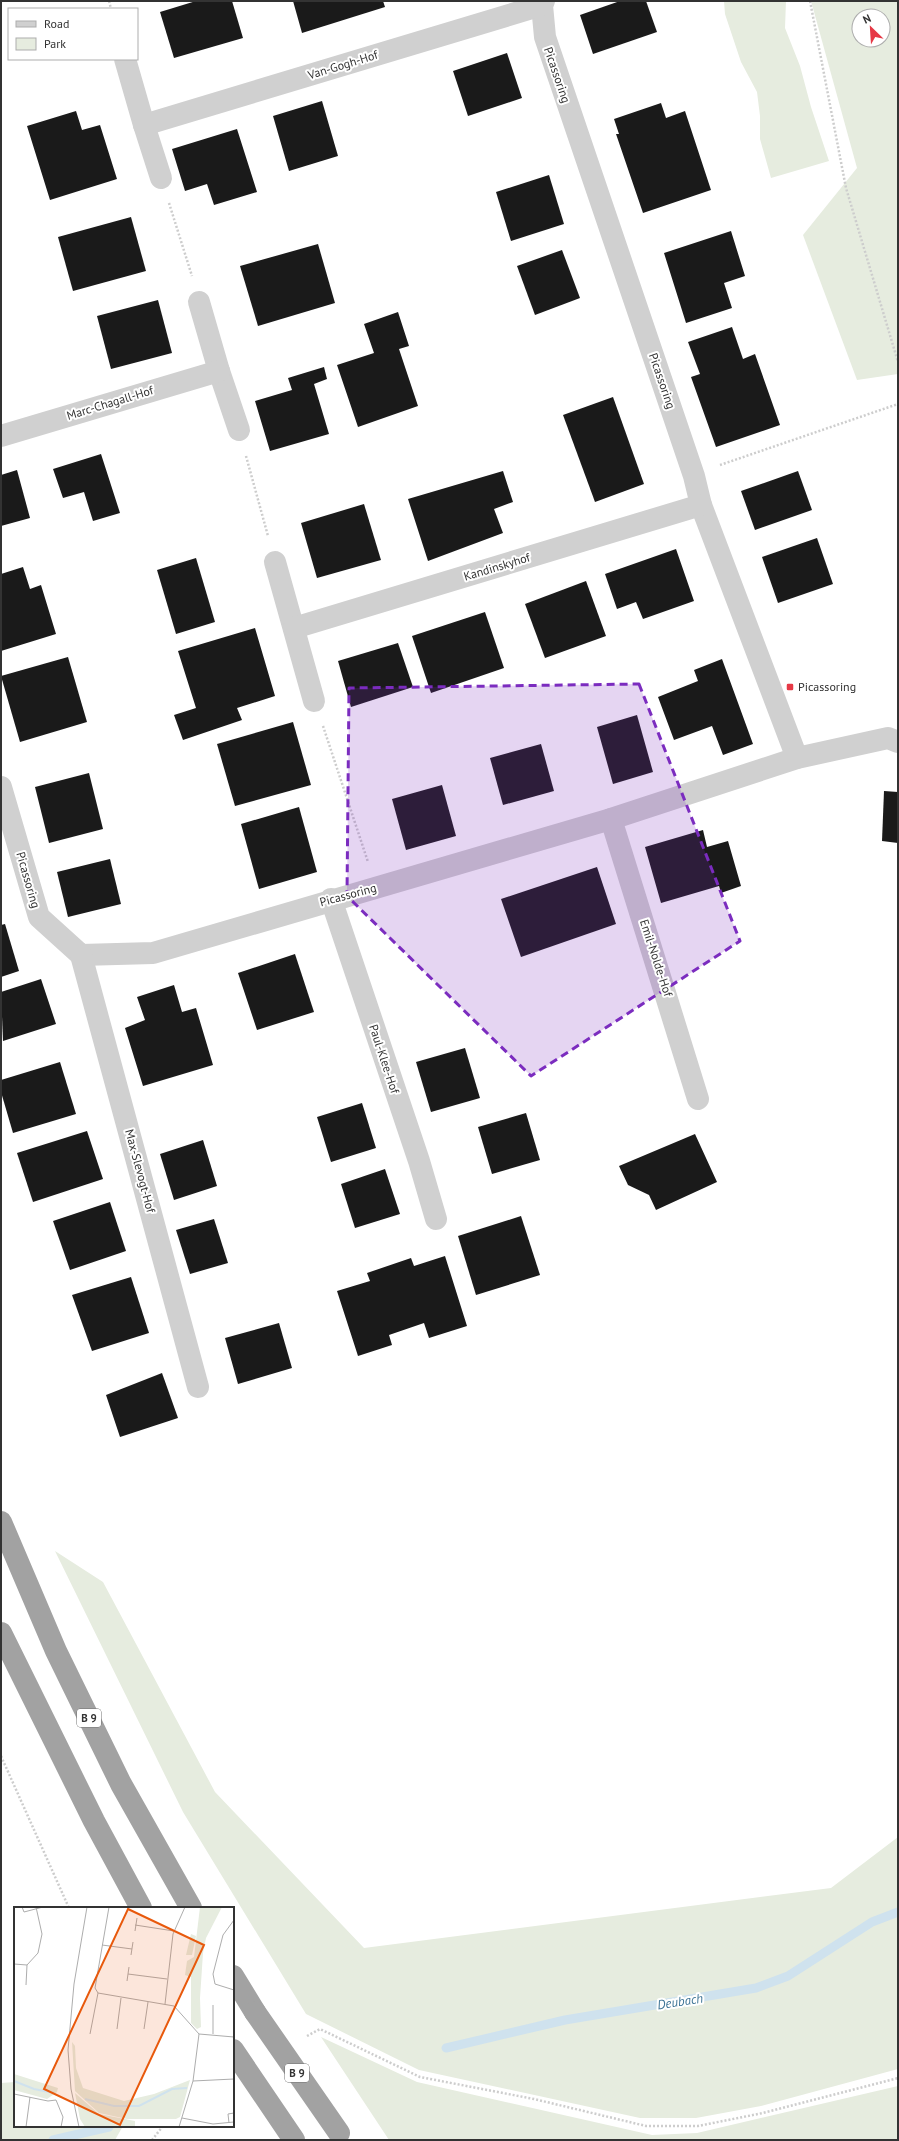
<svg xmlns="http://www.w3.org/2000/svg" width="899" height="2141" viewBox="0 0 899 2141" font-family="'PT Sans',sans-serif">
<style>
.green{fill:#e6ecdf;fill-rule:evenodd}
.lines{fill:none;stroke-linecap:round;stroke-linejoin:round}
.stream{stroke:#cfe2ee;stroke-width:9}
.building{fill:#1a1a1a}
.path{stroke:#cdcdcd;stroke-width:2.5;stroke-dasharray:2 2;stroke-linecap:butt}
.minor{stroke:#d0d0d0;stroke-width:22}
.trunk{stroke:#a2a2a2;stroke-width:22}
.trunk-bridge{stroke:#a2a2a2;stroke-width:22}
.marked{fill:#7b2cbf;fill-opacity:0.2;stroke:#7b2cbf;stroke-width:3;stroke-dasharray:8 5;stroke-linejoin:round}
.poi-dot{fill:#e63946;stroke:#fff;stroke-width:1.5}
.labels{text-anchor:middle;stroke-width:4;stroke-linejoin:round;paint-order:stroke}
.shield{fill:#fff;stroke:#707070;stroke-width:1}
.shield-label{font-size:11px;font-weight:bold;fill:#333}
.street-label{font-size:12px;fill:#333;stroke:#fff}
.poi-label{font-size:12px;fill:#333;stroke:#fff;text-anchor:start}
.water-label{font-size:13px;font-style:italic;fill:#3f7597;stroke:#fff}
.inset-river{fill:none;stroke:#cfe2ee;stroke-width:2}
.inset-road{fill:none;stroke:#adadad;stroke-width:1}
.view{fill:#e8590c;fill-opacity:0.15;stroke:#e8590c;stroke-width:2}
.inset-edge{fill:none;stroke:#333;stroke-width:2}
</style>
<rect width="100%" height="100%" fill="#fff"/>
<!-- green -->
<g class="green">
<polygon points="724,1 786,1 785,28 800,66 811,107 829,161 771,178 760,139 760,116 757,92 741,62 725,14"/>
<path d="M811 1H898V374L857 380 803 235 857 168ZM859 16H883V40H859Z"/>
<polygon points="55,1551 103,1582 215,1792 364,1948 831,1888 898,1837 898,2069 761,2106 696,2118 640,2118 419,2070 306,2014 183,1812"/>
<polygon points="321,2037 417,2082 652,2135 697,2133 898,2086 898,2140 389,2140"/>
<polygon points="15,2082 15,2126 123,2126 115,2140 1,2140 1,2083"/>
</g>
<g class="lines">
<!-- stream -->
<g class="stream">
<polyline points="446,2048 565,2020 756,1988 788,1976 872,1922 898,1912"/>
<polyline points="53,2140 109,2127"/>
</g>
</g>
<!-- building -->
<g class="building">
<polygon points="196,1 232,1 243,38 174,58 160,12"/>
<polygon points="293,1 383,1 385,7 302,33"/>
<polygon points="620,1 646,1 657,32 593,54 580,15"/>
<polygon points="507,53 522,98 468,116 453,71"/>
<polygon points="322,101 338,156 289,171 273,116"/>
<polygon points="661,103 666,118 685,111 711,190 643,213 616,134 619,134 614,119"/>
<polygon points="76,111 82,130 100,125 117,179 50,200 27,126"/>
<polygon points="237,129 257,192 214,205 207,184 185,191 172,149"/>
<polygon points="549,175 564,224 511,241 496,192"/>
<polygon points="131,217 146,271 73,291 58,237"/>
<polygon points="731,231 745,276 724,283 732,308 686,323 664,253"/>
<polygon points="318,244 335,303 258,326 240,266"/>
<polygon points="562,250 580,298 535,315 517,266"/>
<polygon points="158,300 172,353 111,369 97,316"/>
<polygon points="398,312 409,346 399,349 418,406 358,427 337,365 374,353 364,324"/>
<polygon points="732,327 743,359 755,354 780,425 716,447 691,377 700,374 688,342"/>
<polygon points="324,367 327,379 314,384 329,434 270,451 255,401 292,390 288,378"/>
<polygon points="613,397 644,484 595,502 563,415"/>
<polygon points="101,454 120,513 93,521 84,492 63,498 53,469"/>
<polygon points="17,470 30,518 1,526 1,475"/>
<polygon points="503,471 513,502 494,509 503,533 428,561 408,499"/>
<polygon points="798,471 812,510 755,530 741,491"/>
<polygon points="364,504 381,560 317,578 301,523"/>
<polygon points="817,538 833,584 778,603 762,557"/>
<polygon points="676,549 694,601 643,619 636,602 617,609 605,574"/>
<polygon points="196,558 215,622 176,634 157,570"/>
<polygon points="23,567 30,589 41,585 56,634 1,651 1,574"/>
<polygon points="586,581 606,636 545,658 525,604"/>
<polygon points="485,612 504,668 431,693 412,636"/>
<polygon points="255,628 275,696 237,708 242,720 183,740 174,715 196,708 178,651"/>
<polygon points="398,643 413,687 351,707 338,661"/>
<polygon points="68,657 87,722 20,742 1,676"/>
<polygon points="722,659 753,744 723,755 712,726 674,740 658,697 698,681 694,670"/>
<polygon points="637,715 653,772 613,784 597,727"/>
<polygon points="293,722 311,785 235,806 217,744"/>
<polygon points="541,744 554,791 503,805 490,758"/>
<polygon points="89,773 103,829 49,843 35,787"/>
<polygon points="442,785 456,836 406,850 392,799"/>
<polygon points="884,791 898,792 898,843 882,841"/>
<polygon points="299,807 317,872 259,889 241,824"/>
<polygon points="703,830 707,847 728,841 741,886 721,893 719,886 661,903 645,847"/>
<polygon points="110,859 121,904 68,917 57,872"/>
<polygon points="597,867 616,924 521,957 501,899"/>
<polygon points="5,924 19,971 1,977 1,925"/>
<polygon points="295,954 314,1012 257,1030 238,973"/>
<polygon points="41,979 56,1024 3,1041 1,992"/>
<polygon points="174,985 182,1012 196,1008 213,1065 143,1086 125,1028 145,1020 137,997"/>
<polygon points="465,1048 480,1098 431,1112 416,1062"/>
<polygon points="60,1062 76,1114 13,1133 1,1092 1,1080"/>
<polygon points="362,1103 376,1148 331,1162 317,1117"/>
<polygon points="526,1113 540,1160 492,1174 478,1127"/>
<polygon points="87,1131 103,1179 33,1202 17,1153"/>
<polygon points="695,1134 717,1182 656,1210 649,1195 628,1185 619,1166"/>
<polygon points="203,1140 217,1186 174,1200 160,1154"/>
<polygon points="385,1169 400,1214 355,1228 341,1184"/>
<polygon points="110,1202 126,1251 70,1270 53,1221"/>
<polygon points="521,1216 540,1275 476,1295 458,1236"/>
<polygon points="214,1219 228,1263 190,1274 176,1230"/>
<polygon points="445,1256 467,1326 429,1338 424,1323 389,1335 392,1345 358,1356 337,1291 370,1281 367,1273 411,1258 414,1266"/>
<polygon points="131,1277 149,1333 92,1351 72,1295"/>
<polygon points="279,1323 292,1368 238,1384 225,1338"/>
<polygon points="162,1373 178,1418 120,1437 106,1395"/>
</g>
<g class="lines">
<!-- path -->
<g class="path">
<polyline points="109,1 111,9"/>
<polyline points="810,1 846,188 898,362"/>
<polyline points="169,203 192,276"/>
<polyline points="246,456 268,536"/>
<polyline points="720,465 898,404"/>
<polyline points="323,726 368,862"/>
<polyline points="1,1756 69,1908"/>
<polyline points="307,2036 320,2029 420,2077 534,2099 646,2126 698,2126 763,2113 898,2078"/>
<polyline points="152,2140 163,2126"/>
</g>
<!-- minor -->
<g class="minor">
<polyline points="544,1 542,5 545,37 694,476 701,505 797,758"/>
<polyline points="125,59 144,125 161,178"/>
<polyline points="144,125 542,5"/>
<polyline points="199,302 219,371 239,430"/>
<polyline points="1,436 219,371"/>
<polyline points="275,562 314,701"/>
<polyline points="294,628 701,505"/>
<polyline points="1,787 39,917 81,955 153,953 611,819 797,758 888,738 898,742"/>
<polyline points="611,819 698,1099"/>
<polyline points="331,899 419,1161 436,1219"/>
<polyline points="81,955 198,1387"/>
</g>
<!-- trunk -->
<g class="trunk">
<polyline points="1,1522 56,1651 121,1784 191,1908"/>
<polyline points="1,1633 94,1821 141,1908"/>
<polyline points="233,1976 255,2012"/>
</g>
<!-- trunk-bridge -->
<g class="trunk-bridge">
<polyline points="255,2012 339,2133"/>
<polyline points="233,2050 294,2140"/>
</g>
</g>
<!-- marked area -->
<path class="marked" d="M639 684 740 941 531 1076 347 896 349 688Z"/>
<!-- markers -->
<rect class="poi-dot" x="786" y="683" width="8" height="8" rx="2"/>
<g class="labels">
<!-- shield labels -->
<g class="shield">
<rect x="77" y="1709" width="24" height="18" rx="3"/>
<rect x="285" y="2064" width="24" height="18" rx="3"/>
</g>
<g class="shield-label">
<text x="89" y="1722">B 9</text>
<text x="297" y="2077">B 9</text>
</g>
<!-- street labels -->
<g class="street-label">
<text transform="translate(343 65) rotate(-17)" y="4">Van-Gogh-Hof</text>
<text transform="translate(557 75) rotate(71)" y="4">Picassoring</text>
<text transform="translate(662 381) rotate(71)" y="4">Picassoring</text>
<text transform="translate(110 403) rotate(-17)" y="4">Marc-Chagall-Hof</text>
<text transform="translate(497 567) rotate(-17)" y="4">Kandinskyhof</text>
<text transform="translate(28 880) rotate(74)" y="4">Picassoring</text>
<text transform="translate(348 895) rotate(-15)" y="4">Picassoring</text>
<text transform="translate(656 958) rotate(72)" y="4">Emil-Nolde-Hof</text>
<text transform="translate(384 1059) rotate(72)" y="4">Paul-Klee-Hof</text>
<text transform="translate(140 1171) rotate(75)" y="4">Max-Slevogt-Hof</text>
</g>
<!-- poi labels -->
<g class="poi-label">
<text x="798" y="691">Picassoring</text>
</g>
<!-- water labels -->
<g class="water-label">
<text transform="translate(680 2001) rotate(-9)" y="5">Deubach</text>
</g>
</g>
<!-- overview -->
<g transform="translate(14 1907)">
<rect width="220" height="220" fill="#fff"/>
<path d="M186 0H208L192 31 189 46 186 91 187 120 183 122 177 116V70L171 68 173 54 180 50ZM177 27 182 29 178 48H172ZM58 135 61 139 62 161 69 181 110 194 140 187 176 173 166 210 162 212H113L85 206 61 184ZM0 167 44 181 43 185 33 192 0 183ZM61 186 85 207 121 214V220H71L66 212Z" fill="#e6ecdf"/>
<path class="inset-river" d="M0 174 20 182 40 186M71 192 100 199H125L158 182 173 181"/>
<path class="inset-road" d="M8 0 10 5 29 0M95 0 81 81 84 86 160 99 185 127M220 13 209 28 199 67 201 77 220 83M121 18 160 24M121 24 123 11M88 38 118 42M117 48 119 35M0 57 13 58 24 46 28 27 22 0M114 67 153 72M113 74 115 60M12 78 13 58M151 97 159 27 171 0M103 122 107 91M130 122 134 95M76 127 84 86M185 127 220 130M199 127V98M179 174 220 172M0 187 34 194 42 193 49 210 47 220M168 211 199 217 220 215M215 216 214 207 220 206M12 220 16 190M65 220 57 182 54 143 60 77 73 0M165 220 179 174 185 127"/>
<path class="view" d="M114 2 190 38 106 218 30 182Z"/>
<rect width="220" height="220" class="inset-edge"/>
</g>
<!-- border -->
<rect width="899" height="2141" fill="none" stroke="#333333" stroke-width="4"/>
<!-- legend -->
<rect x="8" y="8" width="130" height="52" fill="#ffffff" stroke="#adadad"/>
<rect x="16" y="21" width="20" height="6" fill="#d0d0d0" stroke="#adadad"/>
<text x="44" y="28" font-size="12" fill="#333333">Road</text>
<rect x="16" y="38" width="20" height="12" fill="#e6ecdf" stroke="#adadad"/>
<text x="44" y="48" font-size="12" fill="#333333">Park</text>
<!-- north arrow -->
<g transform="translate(871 28) rotate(335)"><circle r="19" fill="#ffffff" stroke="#adadad"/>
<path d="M0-3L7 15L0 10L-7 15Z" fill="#e63946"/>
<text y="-6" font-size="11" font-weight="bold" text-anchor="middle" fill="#333333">N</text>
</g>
</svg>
